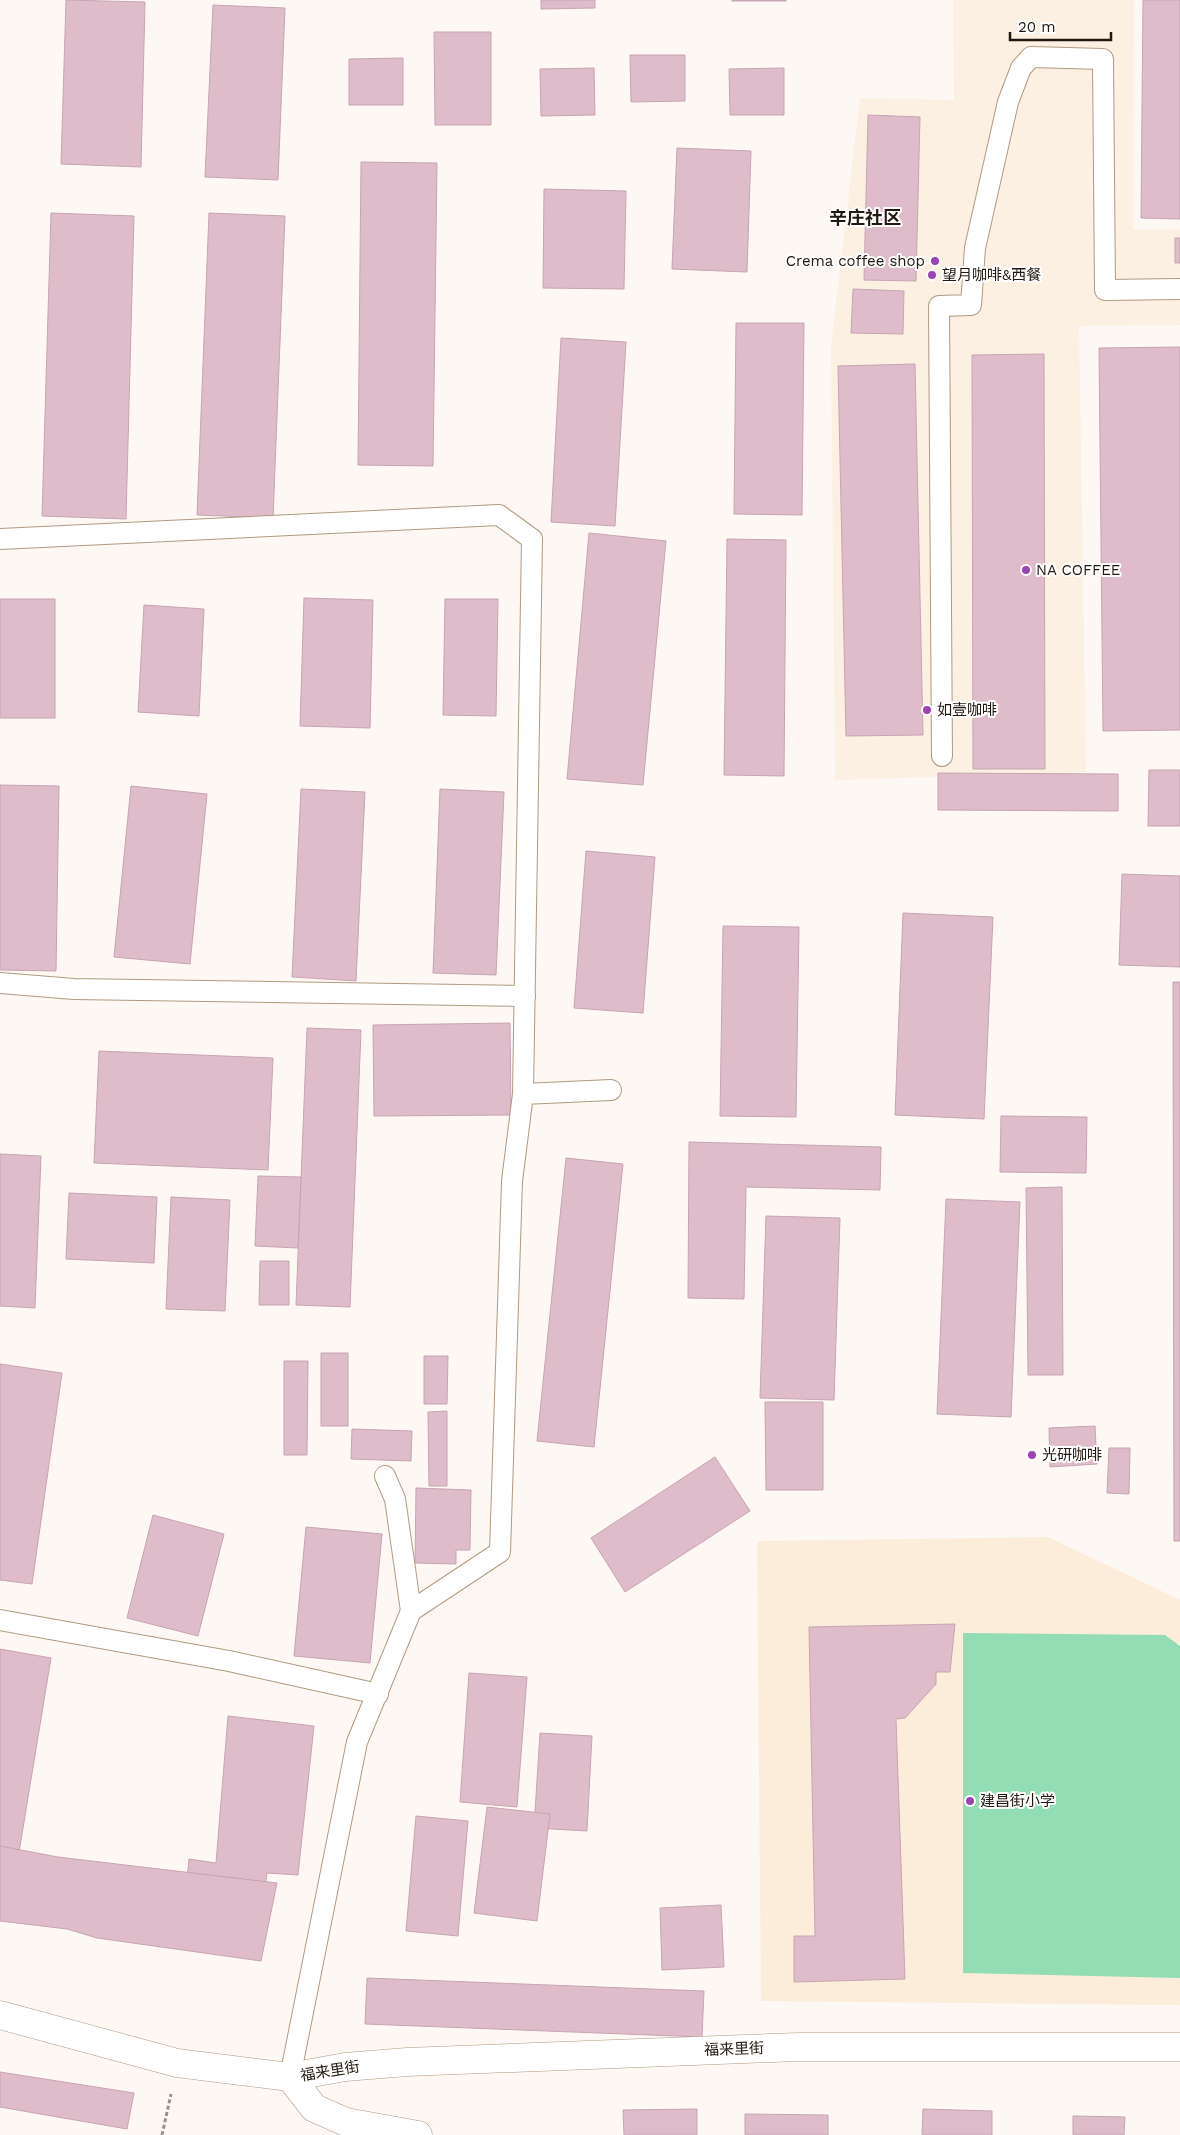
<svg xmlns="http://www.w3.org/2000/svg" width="1180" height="2135" viewBox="0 0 1180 2135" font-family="'Work Sans','Noto Sans SC',sans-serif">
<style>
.built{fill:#fcf0e3}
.education{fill:#fbedd9}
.green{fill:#92ddb4}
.building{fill:#dfbcca;stroke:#c7a4b2}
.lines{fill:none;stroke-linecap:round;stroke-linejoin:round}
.lane-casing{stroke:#b09a80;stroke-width:22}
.street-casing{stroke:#b09a80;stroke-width:29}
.path{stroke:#9a938c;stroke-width:3;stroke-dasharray:4 2.5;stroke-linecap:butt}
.lane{stroke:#fff;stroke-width:20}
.street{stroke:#fff;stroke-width:28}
.poi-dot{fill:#9c44b1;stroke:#fff;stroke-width:2}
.labels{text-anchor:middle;stroke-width:4;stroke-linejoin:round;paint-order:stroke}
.poi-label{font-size:15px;fill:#21190f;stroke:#fff;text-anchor:start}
.street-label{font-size:15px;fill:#21190f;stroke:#fff}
.quarter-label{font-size:18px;font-weight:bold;fill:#21190f;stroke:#fff}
</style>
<rect width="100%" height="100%" fill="#fdf8f3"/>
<!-- built -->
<polygon class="built" points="953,0 1134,0 1133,230 1180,229 1180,325 1079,326 1086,772 835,780 831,346 860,98 954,100"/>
<!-- education -->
<polygon class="education" points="1048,1537 1180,1600 1180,2005 761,2001 757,1541"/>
<!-- green -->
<polygon class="green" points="963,1633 1165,1635 1180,1646 1180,1978 963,1973"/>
<!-- building -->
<g class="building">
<polygon points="66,0 145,2 141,167 61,164"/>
<polygon points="541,0 595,0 595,8 541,9"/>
<rect x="732" y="0" width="54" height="1"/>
<polygon points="1143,0 1180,0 1180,219 1141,218"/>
<polygon points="213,5 285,8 278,180 205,177"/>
<polygon points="434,32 491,32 491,125 435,125"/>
<polygon points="630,55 685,55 685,101 631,102"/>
<polygon points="403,58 403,105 349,105 349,59"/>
<polygon points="594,68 595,115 541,116 540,69"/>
<polygon points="784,68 784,115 730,115 729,69"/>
<polygon points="868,115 920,117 916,281 864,280"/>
<polygon points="677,148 751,151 747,272 672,269"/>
<polygon points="361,162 437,163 433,466 358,465"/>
<polygon points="544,189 626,191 624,289 543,288"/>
<polygon points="51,213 134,216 126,519 42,516"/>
<polygon points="209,213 285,216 273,518 197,515"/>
<rect x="1175" y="238" width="5" height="25"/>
<polygon points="853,289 904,291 903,334 851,333"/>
<polygon points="736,323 804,323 802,515 734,514"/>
<polygon points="561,338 626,342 615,526 551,522"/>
<polygon points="1180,347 1180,730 1103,731 1099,348"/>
<polygon points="1044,354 1045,769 973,769 972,355"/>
<polygon points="915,364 923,735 846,736 838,366"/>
<polygon points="589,533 666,541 643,785 567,779"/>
<polygon points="727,539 786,540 784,776 724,775"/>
<polygon points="304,598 373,600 370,728 300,726"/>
<rect x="0" y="599" width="55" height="119"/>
<polygon points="445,599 498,599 496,716 443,715"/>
<polygon points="144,605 204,609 199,716 138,712"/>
<polygon points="1149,770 1180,770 1180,826 1148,826"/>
<polygon points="938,773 1118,774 1118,811 938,810"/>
<polygon points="0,785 59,786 56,971 0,970"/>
<polygon points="131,786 207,794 190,964 114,957"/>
<polygon points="301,789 365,792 356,981 292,977"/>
<polygon points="440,789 504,792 496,975 433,973"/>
<polygon points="586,851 655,857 643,1013 574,1008"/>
<polygon points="1122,874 1180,876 1180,967 1119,965"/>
<polygon points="903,913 993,917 984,1119 895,1115"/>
<polygon points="723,926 799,927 796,1117 720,1116"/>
<polygon points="1173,982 1180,982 1180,1541 1174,1541"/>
<polygon points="510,1023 511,1115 374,1116 373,1025"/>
<polygon points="307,1028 361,1030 350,1307 296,1305"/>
<polygon points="99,1051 273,1058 268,1170 94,1163"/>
<polygon points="1001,1116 1087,1117 1086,1173 1000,1172"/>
<polygon points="689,1142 881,1147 880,1190 746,1187 744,1299 688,1298"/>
<polygon points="0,1154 41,1156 35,1308 0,1306"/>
<polygon points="566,1158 623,1164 594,1447 537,1441"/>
<polygon points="258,1176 301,1177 298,1248 255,1246"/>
<polygon points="1062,1187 1063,1375 1028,1375 1026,1188"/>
<polygon points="69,1193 157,1197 154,1263 66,1259"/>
<polygon points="171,1197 230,1200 225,1311 166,1309"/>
<polygon points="946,1199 1020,1202 1011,1417 937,1414"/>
<polygon points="766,1216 840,1218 834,1400 760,1398"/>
<polygon points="260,1261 289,1261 289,1305 259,1305"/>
<rect x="321" y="1353" width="27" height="73"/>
<polygon points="424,1356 448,1356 447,1404 424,1404"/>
<polygon points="284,1361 308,1361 307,1455 284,1455"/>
<polygon points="0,1364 62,1373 32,1584 0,1580"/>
<polygon points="765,1402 823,1402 823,1490 766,1490"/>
<polygon points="447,1411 447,1486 429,1486 428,1412"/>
<polygon points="1095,1426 1097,1464 1050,1467 1049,1428"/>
<polygon points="352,1429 412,1431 411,1461 351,1459"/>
<polygon points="1109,1448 1130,1448 1129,1494 1107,1493"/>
<polygon points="715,1457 750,1511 625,1592 591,1538"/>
<polygon points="416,1488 471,1490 470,1550 456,1550 456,1564 415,1563"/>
<polygon points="153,1515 224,1534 198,1636 127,1618"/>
<polygon points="306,1527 382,1534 370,1663 294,1656"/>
<polygon points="955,1624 950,1672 936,1672 936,1684 905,1718 896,1719 905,1979 794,1982 794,1936 815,1936 809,1627"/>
<polygon points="0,1649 51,1658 12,1895 0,1893"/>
<polygon points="469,1673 527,1677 517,1807 460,1802"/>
<polygon points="228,1716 314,1726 298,1875 267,1873 257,1947 182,1934 189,1859 216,1863"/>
<polygon points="540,1733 592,1736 587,1831 534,1828"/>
<polygon points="487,1807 550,1814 537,1921 474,1913"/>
<polygon points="416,1816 468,1821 458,1936 406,1931"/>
<polygon points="0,1846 58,1857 277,1883 261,1961 97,1938 67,1929 0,1921"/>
<polygon points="721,1905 724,1967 662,1970 660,1908"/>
<polygon points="367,1978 704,1991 702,2037 365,2024"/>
<polygon points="0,2072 134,2093 127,2129 0,2107"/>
<polygon points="697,2109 697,2135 624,2135 623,2110"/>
<polygon points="923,2109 992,2111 992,2135 922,2135"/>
<polygon points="745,2114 828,2115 828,2135 745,2135"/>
<polygon points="1073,2116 1125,2117 1124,2135 1073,2135"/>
</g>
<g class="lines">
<defs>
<g id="lane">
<polyline points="0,539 499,515 532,539 523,1094"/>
<polyline points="942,756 939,306 971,305 975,248 1008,102 1021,68 1031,57 1103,59 1105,290 1180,289"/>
<polyline points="0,983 74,989 525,996"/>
<polyline points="385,1476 395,1499 411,1611"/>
<polyline points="0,1620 229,1661 378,1694"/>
<polyline points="290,2077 357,1742 411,1611 500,1552 512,1181 523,1094 611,1090"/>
</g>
<g id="street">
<polyline points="0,2015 177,2063 290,2077 314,2108 346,2122 418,2135"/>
<polyline points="290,2077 345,2067 407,2062 798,2047 1180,2047"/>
</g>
</defs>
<!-- lane casing -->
<use href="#lane" class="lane-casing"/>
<!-- street casing -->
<use href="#street" class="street-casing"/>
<!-- path -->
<polyline class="path" points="162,2135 171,2094"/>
<!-- lane -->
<use href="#lane" class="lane"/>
<!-- street -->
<use href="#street" class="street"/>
</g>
<!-- markers -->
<g class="poi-dot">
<circle cx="935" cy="261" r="5"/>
<circle cx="932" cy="275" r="5"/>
<circle cx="1026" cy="570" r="5"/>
<circle cx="927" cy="710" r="5"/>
<circle cx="1032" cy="1455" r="5"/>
<circle cx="970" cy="1801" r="5"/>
</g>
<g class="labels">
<!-- poi labels -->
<g class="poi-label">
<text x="925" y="266" text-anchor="end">Crema coffee shop</text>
<text x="942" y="280">望月咖啡&amp;西餐</text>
<text x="1036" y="575">NA COFFEE</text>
<text x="937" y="715">如壹咖啡</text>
<text x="1042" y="1460">光研咖啡</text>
<text x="980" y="1806">建昌街小学</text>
</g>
<!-- street labels -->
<g class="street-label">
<text transform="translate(734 2049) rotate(-2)" y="5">福来里街</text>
<text transform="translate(330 2071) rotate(-9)" y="5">福来里街</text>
</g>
<!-- quarter labels -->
<g class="quarter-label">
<text x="865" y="224">辛庄社区</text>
</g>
</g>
<!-- scale -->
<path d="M1010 32v8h101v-8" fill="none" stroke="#21190f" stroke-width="2.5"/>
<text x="1018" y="32" font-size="15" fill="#21190f" stroke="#ffffff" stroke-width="4" paint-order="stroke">20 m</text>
</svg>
